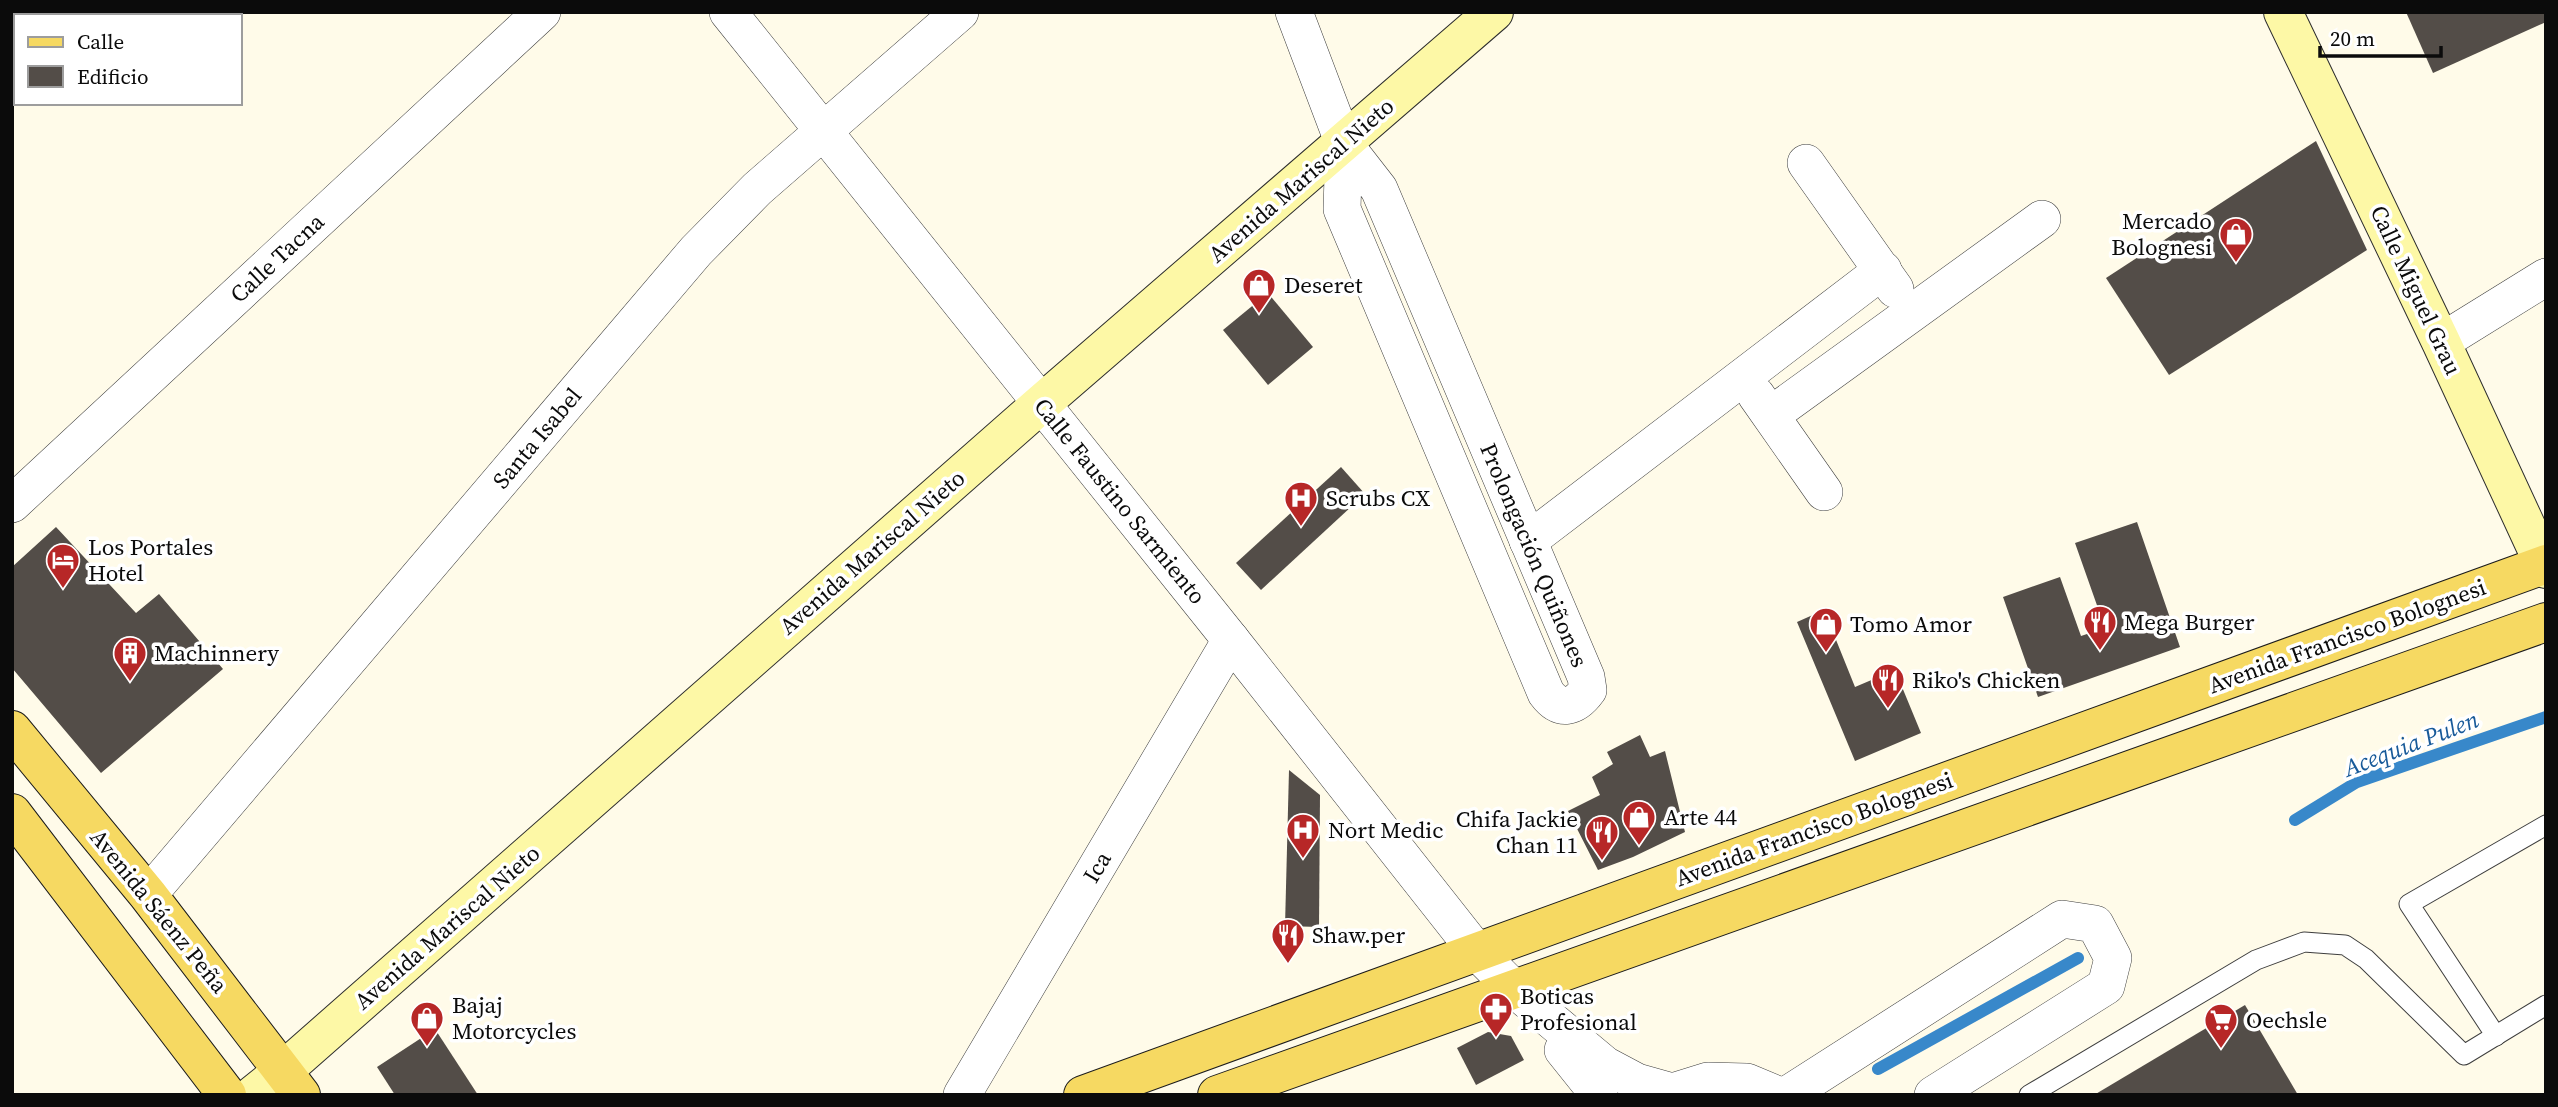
<svg xmlns="http://www.w3.org/2000/svg" width="2558" height="1107" viewBox="0 0 2558 1107" font-family="'Source Serif 4',serif">
<style>
.lines{fill:none;stroke-linecap:round;stroke-linejoin:round}
.stream{stroke:#3888ca;stroke-width:12}
.building{fill:#534d48}
.lane-casing{stroke:#3e3e3e;stroke-width:21}
.street-casing{stroke:#3e3e3e;stroke-width:38}
.secondary-casing{stroke:#2d2d2d;stroke-width:40}
.primary-casing{stroke:#1c1c1c;stroke-width:40}
.lane{stroke:#fff;stroke-width:19}
.street{stroke:#fff;stroke-width:37}
.secondary{stroke:#fdf8a6;stroke-width:38}
.primary{stroke:#f6d962;stroke-width:38}
.labels{text-anchor:middle;stroke-width:7;stroke-linejoin:round;paint-order:stroke}
.street-label{font-size:23px;fill:#0b0b0b;stroke:#fff}
.poi-label{font-size:23px;fill:#0b0b0b;stroke:#fff;text-anchor:start}
.water-label{font-size:24px;font-style:italic;fill:#185a99;stroke:#fff}
</style>
<rect width="100%" height="100%" fill="#fffbe9"/>
<g class="lines">
<!-- stream -->
<g class="stream">
<polyline points="2295,820 2357,782 2546,717"/>
<polyline points="1878,1069 2078,958"/>
</g>
</g>
<!-- building -->
<g class="building">
<polygon points="2406,12 2546,12 2546,22 2433,73"/>
<polygon points="2316,141 2367,250 2169,375 2106,278"/>
<polygon points="1268,293 1313,347 1268,385 1223,330"/>
<polygon points="1341,467 1365,494 1261,590 1236,563"/>
<polygon points="2137,522 2180,647 2038,697 2003,597 2060,577 2081,636 2105,628 2075,543"/>
<polygon points="56,527 136,613 159,594 223,669 101,773 12,668 12,567"/>
<polygon points="1824,610 1855,687 1895,670 1921,733 1855,761 1797,622"/>
<polygon points="1640,735 1650,757 1665,751 1685,832 1633,857 1598,870 1568,811 1600,795 1592,777 1613,764 1607,752"/>
<polygon points="1289,770 1320,795 1319,927 1285,926"/>
<polygon points="2245,1005 2298,1095 2094,1095"/>
<polygon points="435,1029 478,1095 395,1095 377,1067"/>
<polygon points="1488,1032 1511,1036 1524,1060 1476,1085 1457,1048"/>
</g>
<g class="lines">
<defs>
<g id="lane">
<polyline points="2496,1036 2409,904 2546,825"/>
<polyline points="2029,1095 2256,960 2304,942 2345,945 2366,959 2464,1055 2546,1005"/>
</g>
<g id="street">
<polyline points="728,12 1231,640 1477,952 1514,989 1605,1065 1637,1082 1669,1091"/>
<path d="M1294 12 1344 144 1379 189 1586 677 1588 690C1575 708 1560 712 1546 693L1342 209 1344 144"/>
<polyline points="1806,163 1895,289"/>
<polyline points="2441,342 2546,277"/>
<polyline points="1756,395 1824,492"/>
<polyline points="1771,415 2042,219"/>
<polyline points="12,504 542,12"/>
<polyline points="1528,541 1883,270"/>
<polyline points="148,895 696,251 757,189 960,12"/>
<polyline points="1563,1050 1599,1095"/>
<polyline points="962,1095 1231,640"/>
<polyline points="1663,1095 1708,1081 1747,1082 1778,1095"/>
<polyline points="1787,1095 2062,919 2095,924 2113,958 2106,986 1933,1095"/>
</g>
<g id="secondary">
<polyline points="2283,12 2441,342 2546,569"/>
<polyline points="253,1095 284,1070 1042,403 1494,12"/>
</g>
<g id="primary">
<polyline points="12,730 148,895 301,1095"/>
<polyline points="12,813 227,1095"/>
<polyline points="1083,1095 2546,564"/>
<polyline points="1217,1095 2546,622"/>
</g>
</defs>
<!-- lane casing -->
<use href="#lane" class="lane-casing"/>
<!-- street casing -->
<use href="#street" class="street-casing"/>
<!-- secondary casing -->
<use href="#secondary" class="secondary-casing"/>
<!-- primary casing -->
<use href="#primary" class="primary-casing"/>
<!-- lane -->
<use href="#lane" class="lane"/>
<!-- street -->
<use href="#street" class="street"/>
<!-- secondary -->
<use href="#secondary" class="secondary"/>
<!-- primary -->
<use href="#primary" class="primary"/>
</g>
<!-- icons -->
<defs>
<symbol id="shop-pin" viewBox="-11 -11 22 30"><path d="M0 17L-7.5 6A9.5 9.5 0 1 1 7.5 6Z" fill="#b72727" stroke="#fff"/><path d="M-5-2.5h2.3a2.7 3.5 0 0 1 5.4 0H5L5.5 6h-11ZM-1.5-2.5h3a1.5 2.3 0 0 0-3 0Z" fill="#fff"/></symbol>
<symbol id="hospital-pin" viewBox="-11 -11 22 30"><path d="M0 17L-7.5 6A9.5 9.5 0 1 1 7.5 6Z" fill="#b72727" stroke="#fff"/><path d="M-5-5h3v3.5h4V-5h3V5h-3V1.5h-4V5h-3Z" fill="#fff"/></symbol>
<symbol id="hotel-pin" viewBox="-11 -11 22 30"><path d="M0 17L-7.5 6A9.5 9.5 0 1 1 7.5 6Z" fill="#b72727" stroke="#fff"/><path d="M-6-4.5h1.5V1H6V5H4.5V3h-9V5H-6ZM-4 0a1.8 1.8 0 1 1 3.6 0ZM.5 0V-2.5h3Q6-2.5 6 0Z" fill="#fff"/></symbol>
<symbol id="restaurant-pin" viewBox="-11 -11 22 30"><path d="M0 17L-7.5 6A9.5 9.5 0 1 1 7.5 6Z" fill="#b72727" stroke="#fff"/><path d="M-5-6h1v4h1v-4h1v4h1v-4h1v5L-1.5 .5V6h-2V.5L-5-1ZM5-6V6H3V1.5H1.5Q1.5-4 5-6Z" fill="#fff"/></symbol>
<symbol id="building-pin" viewBox="-11 -11 22 30"><path d="M0 17L-7.5 6A9.5 9.5 0 1 1 7.5 6Z" fill="#b72727" stroke="#fff"/><path d="M-4-6H4V6H1V3H-1V6H-4ZM-2.5-4.3h1.7v1.8h-1.7ZM.8-4.3h1.7v1.8H.8ZM-2.5-1h1.7V.8h-1.7ZM.8-1h1.7V.8H.8Z" fill="#fff"/></symbol>
<symbol id="pharmacy-pin" viewBox="-11 -11 22 30"><path d="M0 17L-7.5 6A9.5 9.5 0 1 1 7.5 6Z" fill="#b72727" stroke="#fff"/><path d="M-2-6h4v4h4v4h-4v4h-4v-4h-4v-4h4Z" fill="#fff"/></symbol>
<symbol id="supermarket-pin" viewBox="-11 -11 22 30"><path d="M0 17L-7.5 6A9.5 9.5 0 1 1 7.5 6Z" fill="#b72727" stroke="#fff"/><path d="M-6-5.5h2.5l.6 2H6L4.5 2H-2.5L-4.4-4H-6ZM-1.5 3.2a1.3 1.3 0 1 0 .1 0ZM3 3.2a1.3 1.3 0 1 0 .1 0Z" fill="#fff"/></symbol>
</defs>
<g fill-rule="evenodd">
<use href="#shop-pin" x="2217" y="215" width="38" height="52"/>
<use href="#shop-pin" x="1240" y="266" width="38" height="52"/>
<use href="#hospital-pin" x="1282" y="479" width="38" height="52"/>
<use href="#hotel-pin" x="44" y="541" width="38" height="52"/>
<use href="#restaurant-pin" x="2081" y="603" width="38" height="52"/>
<use href="#shop-pin" x="1807" y="605" width="38" height="52"/>
<use href="#building-pin" x="111" y="634" width="38" height="52"/>
<use href="#restaurant-pin" x="1869" y="661" width="38" height="52"/>
<use href="#shop-pin" x="1620" y="798" width="38" height="52"/>
<use href="#hospital-pin" x="1284" y="811" width="38" height="52"/>
<use href="#restaurant-pin" x="1583" y="813" width="38" height="52"/>
<use href="#restaurant-pin" x="1269" y="916" width="38" height="52"/>
<use href="#pharmacy-pin" x="1477" y="990" width="38" height="52"/>
<use href="#shop-pin" x="408" y="999" width="38" height="52"/>
<use href="#supermarket-pin" x="2202" y="1001" width="38" height="52"/>
</g>
<g class="labels">
<!-- street labels -->
<g class="street-label">
<text transform="translate(1301 180) rotate(-41)" y="8">Avenida Mariscal Nieto</text>
<text transform="translate(277 258) rotate(-43)" y="8">Calle Tacna</text>
<text transform="translate(2416 290) rotate(65)" y="8">Calle Miguel Grau</text>
<text transform="translate(537 438) rotate(-50)" y="8">Santa Isabel</text>
<text transform="translate(1120 501) rotate(51)" y="8">Calle Faustino Sarmiento</text>
<text transform="translate(872 552) rotate(-41)" y="8">Avenida Mariscal Nieto</text>
<text transform="translate(1534 555) rotate(67)" y="8">Prolongación Quiñones</text>
<text transform="translate(2347 636) rotate(-20)" y="8">Avenida Francisco Bolognesi</text>
<text transform="translate(1814 829) rotate(-20)" y="8">Avenida Francisco Bolognesi</text>
<text transform="translate(1097 867) rotate(-59)" y="8">Ica</text>
<text transform="translate(159 911) rotate(51)" y="8">Avenida Sáenz Peña</text>
<text transform="translate(447 927) rotate(-41)" y="8">Avenida Mariscal Nieto</text>
</g>
<!-- poi labels -->
<g class="poi-label">
<text x="2212" y="229" text-anchor="end">Mercado<tspan x="2212" dy="26">Bolognesi</tspan></text>
<text x="1284" y="293">Deseret</text>
<text x="1326" y="506">Scrubs CX</text>
<text x="88" y="555">Los Portales<tspan x="88" dy="26">Hotel</tspan></text>
<text x="2124" y="630">Mega Burger</text>
<text x="1850" y="632">Tomo Amor</text>
<text x="154" y="661">Machinnery</text>
<text x="1912" y="688">Riko's Chicken</text>
<text x="1664" y="825">Arte 44</text>
<text x="1578" y="827" text-anchor="end">Chifa Jackie<tspan x="1578" dy="26">Chan 11</tspan></text>
<text x="1328" y="838">Nort Medic</text>
<text x="1312" y="943">Shaw.per</text>
<text x="1520" y="1004">Boticas<tspan x="1520" dy="26">Profesional</tspan></text>
<text x="452" y="1013">Bajaj<tspan x="452" dy="26">Motorcycles</tspan></text>
<text x="2246" y="1028">Oechsle</text>
</g>
<!-- water labels -->
<g class="water-label">
<text transform="translate(2411 744) rotate(-21)" y="8">Acequia Pulen</text>
</g>
</g>
<!-- border -->
<rect width="2558" height="1107" fill="none" stroke="#0b0b0b" stroke-width="28"/>
<!-- legend -->
<rect x="14" y="14" width="228" height="91" fill="#ffffff" stroke="#9d9d9d" stroke-width="2"/>
<rect x="28" y="37" width="35" height="10" fill="#f6d962" stroke="#9d9d9d" stroke-width="2"/>
<text x="77" y="49" font-size="21" fill="#0b0b0b">Calle</text>
<rect x="28" y="66" width="35" height="21" fill="#534d48" stroke="#9d9d9d" stroke-width="2"/>
<text x="77" y="84" font-size="21" fill="#0b0b0b">Edificio</text>
<!-- scale -->
<path d="M2320 46v10h121v-10" fill="none" stroke="#0b0b0b" stroke-width="3.5"/>
<text x="2330" y="46" font-size="21" fill="#0b0b0b" stroke="#ffffff" stroke-width="5" paint-order="stroke">20 m</text>
</svg>
